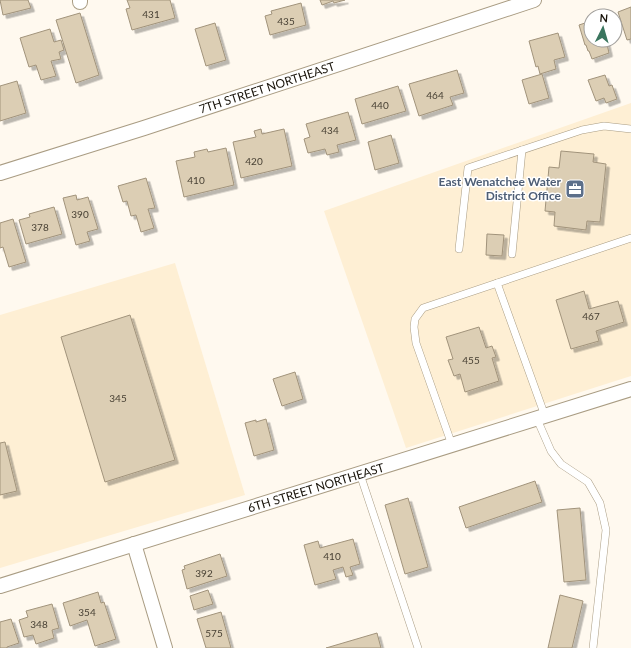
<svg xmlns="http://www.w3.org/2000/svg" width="631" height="648" viewBox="0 0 631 648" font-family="Lato,sans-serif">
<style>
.built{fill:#feefd4}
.building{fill:#dcceb4;stroke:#a1937b;filter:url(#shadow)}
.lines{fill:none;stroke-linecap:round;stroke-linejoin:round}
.service-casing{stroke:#a99c83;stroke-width:8}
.minor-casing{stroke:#a99c83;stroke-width:16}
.service{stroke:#fff;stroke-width:7}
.minor{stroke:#fff;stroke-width:14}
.labels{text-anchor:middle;stroke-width:3;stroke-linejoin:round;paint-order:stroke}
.number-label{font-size:10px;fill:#484134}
.street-label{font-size:12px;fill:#171209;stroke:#fff}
.service-label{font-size:12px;font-weight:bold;fill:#4e5e75;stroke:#fff;text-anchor:end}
</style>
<defs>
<filter id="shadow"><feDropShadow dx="3.5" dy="3.5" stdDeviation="0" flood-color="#0004"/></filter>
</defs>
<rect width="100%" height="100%" fill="#fff9ef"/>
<!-- built -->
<g class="built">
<polygon points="631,103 631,376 406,448 324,211"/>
<polygon points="175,263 245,495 0,568 0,315"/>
</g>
<!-- building -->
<g class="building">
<polygon points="0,0 28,0 31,8 3,15"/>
<polygon points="127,0 170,0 175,18 132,30 126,9 130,8"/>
<polygon points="320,0 345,0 334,3 333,1 322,5"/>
<polygon points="301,3 306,25 270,35 265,16 272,14 271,11"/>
<polygon points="631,7 631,39 627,40 618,12"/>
<polygon points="80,13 99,75 76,83 56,20"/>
<polygon points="591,21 591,40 606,40 609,53 592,59 589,51 588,51 586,45 585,45 579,25"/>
<polygon points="215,23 226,60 206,66 195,29"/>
<polygon points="50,29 54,42 61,40 64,50 59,52 61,59 51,61 56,76 41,80 36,65 29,67 20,38"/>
<polygon points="558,33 565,57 554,60 556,69 540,74 538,66 536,67 529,41"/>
<polygon points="457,70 464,93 450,97 453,105 419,116 409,84"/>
<polygon points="542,74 549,98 529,104 522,80"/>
<polygon points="605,75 609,86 612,85 617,99 606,103 604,98 596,101 588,80"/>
<polygon points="17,81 26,113 0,121 0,86"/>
<polygon points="398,86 406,111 362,124 355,99"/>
<polygon points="348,112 356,140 337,145 339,152 327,155 325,149 308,153 304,139 310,137 306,124"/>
<polygon points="261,129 262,134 284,129 292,166 241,178 233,142 256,137 254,131"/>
<polygon points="391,135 399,163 375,170 368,142"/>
<polygon points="226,148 234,185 184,197 176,161 195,157 194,152 207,149 208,152"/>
<polygon points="561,151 594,154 593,162 606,164 600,222 587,221 586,230 554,226 555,212 545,211 549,167 559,168"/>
<polygon points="146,178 155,208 148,209 154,228 141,232 136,215 131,216 127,201 123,202 118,186"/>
<polygon points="76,195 77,200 88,197 98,229 87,232 90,241 76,245 63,198"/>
<polygon points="54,207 62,234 26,244 19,220 30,217 29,214"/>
<polygon points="13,219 26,262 9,267 3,247 0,248 0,223"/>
<polygon points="487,234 504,235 502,256 486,255"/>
<polygon points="584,291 589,309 618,301 624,322 596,331 599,341 571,349 556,300"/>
<polygon points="130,315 175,460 105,482 61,337"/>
<polygon points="479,327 486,348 492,346 496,357 492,358 499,381 465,392 460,374 454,376 448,360 453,359 446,337"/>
<polygon points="295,372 303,399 282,406 273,379"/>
<polygon points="266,419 274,450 254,456 245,423 256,420 256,422"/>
<polygon points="5,442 17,491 0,495 0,443"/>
<polygon points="535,481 542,502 466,528 459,507"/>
<polygon points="408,498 428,567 405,574 385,505"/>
<polygon points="580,508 586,580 564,582 557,510"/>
<polygon points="353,539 360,564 350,567 353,575 346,577 343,567 333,570 336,579 315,585 304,545 318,541 320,548"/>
<polygon points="220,554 227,576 187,589 182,570 185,569 184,566"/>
<polygon points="208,590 213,604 194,610 190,596"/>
<polygon points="98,592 101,603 104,602 116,639 95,646 87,620 70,626 63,603"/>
<polygon points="560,595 583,601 572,648 548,648"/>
<polygon points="52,604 59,628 52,630 54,638 36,644 33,635 24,637 19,620 28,617 26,611"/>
<polygon points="221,612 231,648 206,648 197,619"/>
<polygon points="11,619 19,643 7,647 7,648 0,648 0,622"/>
<polygon points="377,633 381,648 326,648"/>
</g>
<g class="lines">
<defs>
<g id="service">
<polyline points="459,249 468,168 582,130 604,126 631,129"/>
<polyline points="512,254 522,150"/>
<polyline points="497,283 545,416"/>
<polyline points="537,419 551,451 561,464 588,482 600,503 606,530 593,648"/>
<polyline points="452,445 416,343 414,327 415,319 423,308 631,238"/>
<polyline points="360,474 418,648"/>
</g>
<g id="minor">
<polyline points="80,0 80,2"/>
<polyline points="0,173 144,128 534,0"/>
<polyline points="134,544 165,648"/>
<polyline points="0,586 631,389"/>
</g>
</defs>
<!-- service casing -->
<use href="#service" class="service-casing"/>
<!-- minor casing -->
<use href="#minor" class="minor-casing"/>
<!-- service -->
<use href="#service" class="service"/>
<!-- minor -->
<use href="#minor" class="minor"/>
</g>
<!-- icons -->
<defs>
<symbol id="office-square" viewBox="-11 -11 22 22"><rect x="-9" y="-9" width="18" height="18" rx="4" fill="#5c6f8a" stroke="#fff"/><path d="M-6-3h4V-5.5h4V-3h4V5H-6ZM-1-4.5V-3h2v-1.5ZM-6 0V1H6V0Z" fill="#fff"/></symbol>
</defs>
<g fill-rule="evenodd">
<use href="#office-square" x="564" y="178" width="22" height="22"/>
</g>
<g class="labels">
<!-- number labels -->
<g class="number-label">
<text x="151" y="18">431</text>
<text x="286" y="25">435</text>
<text x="435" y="99">464</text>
<text x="380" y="109">440</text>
<text x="330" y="134">434</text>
<text x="254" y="165">420</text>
<text x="196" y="184">410</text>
<text x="80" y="218">390</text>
<text x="40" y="231">378</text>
<text x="591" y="320">467</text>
<text x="471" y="364">455</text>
<text x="118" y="402">345</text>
<text x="332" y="560">410</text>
<text x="204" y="577">392</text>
<text x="87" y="616">354</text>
<text x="39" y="628">348</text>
<text x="214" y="637">575</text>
</g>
<!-- street labels -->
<g class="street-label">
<text transform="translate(267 88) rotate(-18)" y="4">7TH STREET NORTHEAST</text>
<text transform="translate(316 488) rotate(-17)" y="4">6TH STREET NORTHEAST</text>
</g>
<!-- service labels -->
<g class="service-label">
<text x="561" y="186">East Wenatchee Water<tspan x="561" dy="14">District Office</tspan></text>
</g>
</g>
<!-- north arrow -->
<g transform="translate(603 28) rotate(5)"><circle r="19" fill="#ffffff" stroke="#a2a09d"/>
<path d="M0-3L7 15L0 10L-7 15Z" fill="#3a755e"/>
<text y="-6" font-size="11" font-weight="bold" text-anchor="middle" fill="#171209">N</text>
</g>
</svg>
